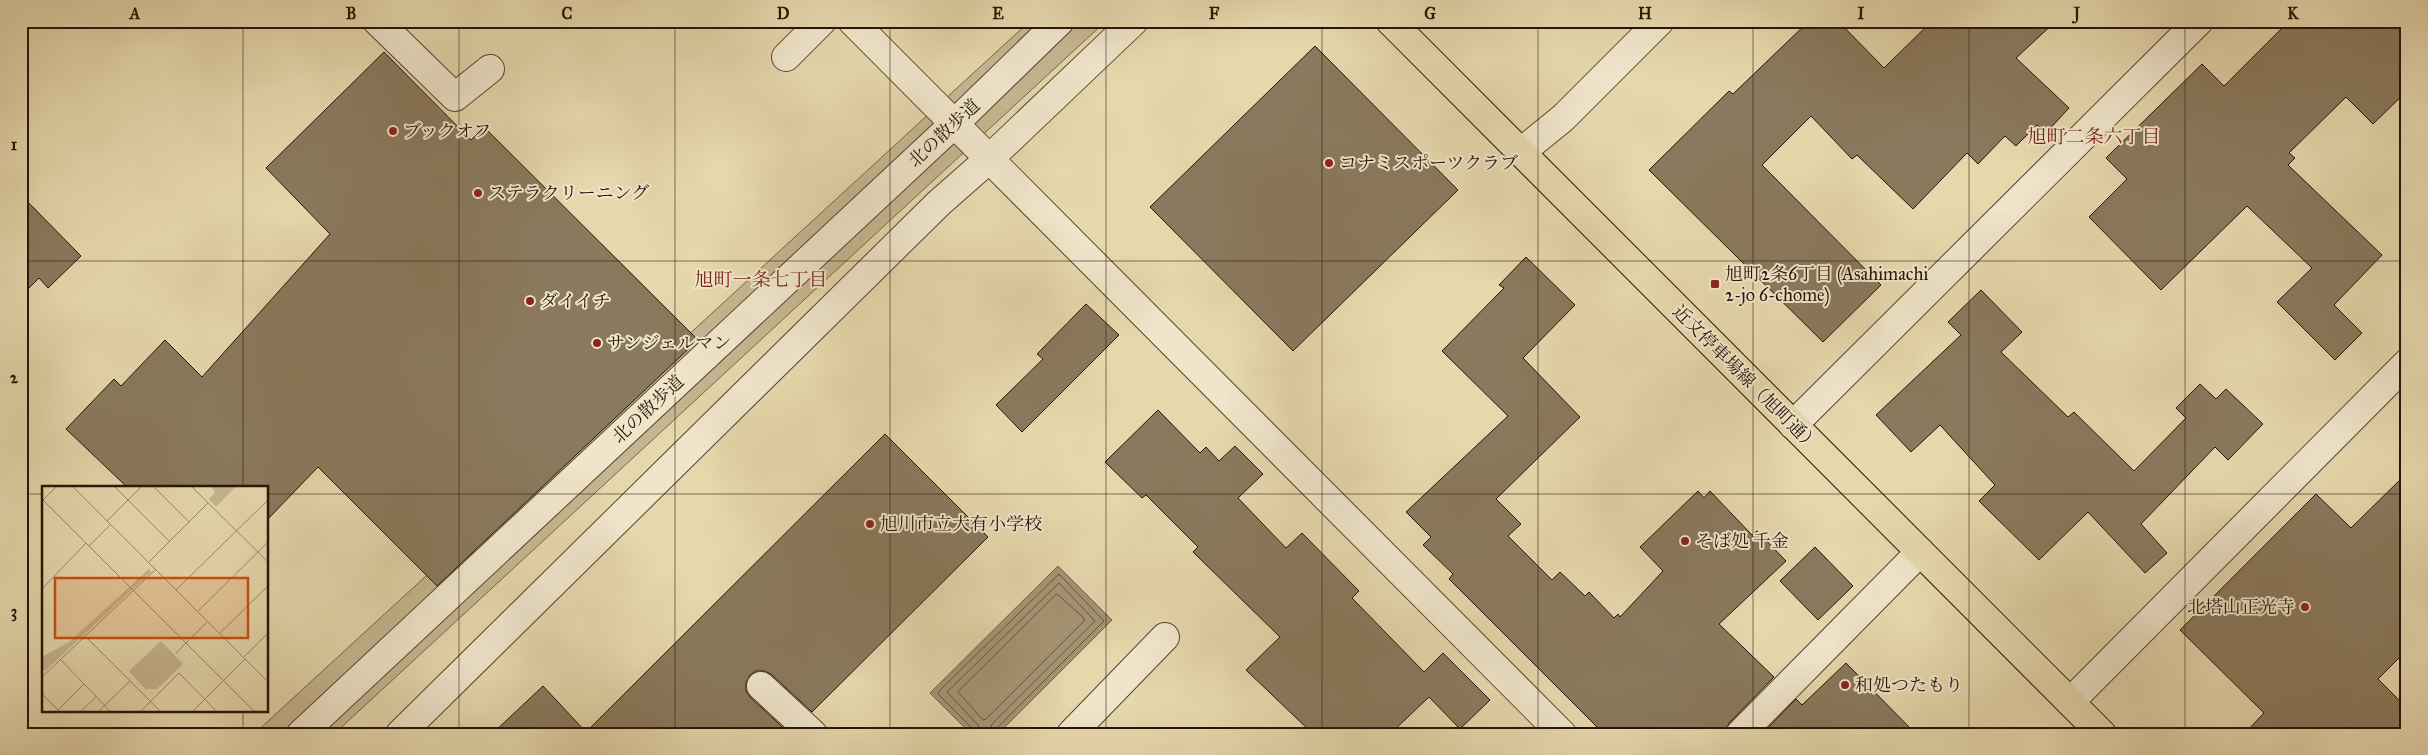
<svg xmlns="http://www.w3.org/2000/svg" width="2428" height="755" viewBox="0 0 2428 755" font-family="'IM FELL Great Primer','Noto Serif JP',serif">
<style>
.green{fill:#c6b691;stroke:#76654c}
.water{fill:#a59575;stroke:#736149}
.lines{fill:none;stroke-linecap:round;stroke-linejoin:round}
.shore{stroke:#66543e;stroke-width:1}
.building{fill:#8a795d;stroke:#271407}
.minor-casing{stroke:#574530;stroke-width:30}
.major-casing{stroke:#271407;stroke-width:30}
.minor{stroke:#efe5ca;stroke-width:28}
.major{stroke:#e6d7ad;stroke-width:28}
.grid{fill:none;stroke:#271407;stroke-width:1;stroke-opacity:0.55}
.poi-dot{fill:#8f2418;stroke:#efe5ca;stroke-width:2}
.labels{text-anchor:middle;stroke-width:4;stroke-linejoin:round;paint-order:stroke}
.poi-label{font-size:18px;fill:#271407;stroke:#efe5ca;text-anchor:start}
.street-label{font-size:18px;fill:#271407;stroke:#efe5ca}
.neighbourhood-label{font-size:19px;fill:#7a1f14;stroke:#efe5ca}
.inset-road{fill:none;stroke:#9a896b;stroke-width:1}
.view{fill:#cb4f0b;fill-opacity:0.15;stroke:#cb4f0b;stroke-width:2.5}
.inset-edge{fill:none;stroke:#271407;stroke-width:2.5}
.neatline{fill:none;stroke:#271407;stroke-width:2}
.grid-label{font-size:16px;text-anchor:middle;font-weight:bold;fill:#271407}
</style>
<rect width="100%" height="100%" fill="#e6d7ad"/>
<filter id="stains"><feTurbulence type="fractalNoise" baseFrequency=".004" numOctaves="4"/><feColorMatrix values="0 0 0 0 .2 0 0 0 0 .09 0 0 0 0 .02 0 0 0 .5 -.17"/></filter>
<radialGradient id="worn" r=".72"><stop offset=".6" stop-color="#630" stop-opacity="0"/><stop offset="1" stop-color="#630" stop-opacity=".3"/></radialGradient>
<!-- green -->
<polygon class="green" points="1030,21 1106,21 334,734 254,734"/>
<!-- water -->
<polygon class="water" points="1058,566 1112,620 998,734 971,734 930,693"/>
<g class="lines">
<!-- shore -->
<g class="shore">
<polygon points="1057,594 1084,618 1084,621 986,719 983,720 958,692"/>
<polyline points="974,734 972,728 939,695 938,692 1059,574 1104,621 997,728 995,734"/>
<polyline points="980,734 978,725 947,692 1059,583 1095,621 992,724 989,734"/>
</g>
</g>
<!-- building -->
<g class="building">
<polygon points="1809,21 1838,21 1884,68 1932,21 2056,21 2016,58 2069,108 2046,133 2037,125 2016,146 2005,136 1978,164 1967,153 1913,209 1857,155 1852,159 1811,116 1762,165 1881,285 1823,342 1649,170 1729,91 1733,94"/>
<polygon points="2289,21 2407,21 2407,91 2373,124 2346,97 2289,153 2295,158 2288,165 2382,255 2334,305 2362,333 2335,360 2277,302 2312,268 2247,206 2161,290 2089,217 2127,179 2106,158 2202,64 2224,86"/>
<polygon points="1315,46 1458,190 1293,351 1150,207"/>
<polygon points="384,52 471,140 484,127 698,340 437,586 318,467 268,519 268,488 128,488 66,429 114,379 121,386 165,340 202,377 330,234 266,168"/>
<polygon points="21,195 81,256 48,288 39,278 21,296"/>
<polygon points="1526,257 1575,305 1523,358 1580,417 1496,499 1521,524 1508,536 1552,580 1560,572 1585,596 1589,592 1614,618 1618,614 1620,617 1663,571 1640,547 1698,491 1704,498 1710,491 1752,535 1757,531 1786,561 1719,624 1774,677 1729,723 1725,734 1604,734 1449,579 1453,574 1423,545 1431,537 1406,512 1508,416 1442,351 1504,288 1499,285"/>
<polygon points="1981,290 2022,332 2001,352 2068,417 2074,412 2134,471 2186,418 2176,408 2200,384 2216,399 2226,389 2263,424 2228,460 2215,447 2141,524 2167,553 2145,573 2088,512 2039,560 1979,501 1995,485 1940,425 1911,452 1876,415 1961,335 1948,322"/>
<polygon points="1086,304 1119,335 1022,432 996,405 1043,359 1037,354"/>
<polygon points="1158,410 1200,453 1206,447 1219,461 1235,446 1263,474 1238,498 1286,548 1302,533 1359,591 1352,598 1424,672 1443,653 1490,700 1460,729 1429,697 1390,734 1313,734 1246,670 1280,637 1193,552 1198,547 1146,495 1142,498 1105,462"/>
<polygon points="885,434 988,537 812,712 771,674 764,671 756,671 750,675 746,683 746,691 750,697 790,734 492,734 543,686 586,732"/>
<polygon points="2407,473 2407,650 2378,679 2407,708 2407,734 2244,734 2264,713 2180,630 2316,494 2351,528"/>
<polygon points="1815,547 1853,586 1818,620 1780,581"/>
<polygon points="1846,663 1916,734 1762,734 1796,699 1802,705"/>
</g>
<g class="lines">
<defs>
<g id="minor">
<polyline points="377,21 455,97 490,69"/>
<polyline points="852,21 1562,734"/>
<polyline points="786,57 822,21"/>
<polyline points="1521,152 1563,118 1660,21"/>
<polyline points="1793,425 2199,21"/>
<polyline points="761,686 813,734"/>
<polyline points="2070,702 2407,363"/>
<polyline points="301,734 955,123 1060,21"/>
<polyline points="400,734 939,203 989,159 1134,21"/>
<polyline points="1071,734 1165,637"/>
<polyline points="1740,734 1920,552"/>
</g>
<polyline id="major" points="1390,21 2102,734"/>
</defs>
<!-- minor casing -->
<use href="#minor" class="minor-casing"/>
<!-- major casing -->
<use href="#major" class="major-casing"/>
<!-- minor -->
<use href="#minor" class="minor"/>
<!-- major -->
<use href="#major" class="major"/>
</g>
<!-- grid -->
<path class="grid" d="M243 21V488M459 21V734M675 21V734M890 21V734M1106 21V734M1322 21V734M1538 21V734M1753 21V734M1969 21V734M2185 21V734M21 261H2407M21 494H44M268 494H2407M243 711V734"/>
<!-- markers -->
<g class="poi-dot">
<circle cx="393" cy="131" r="5"/>
<circle cx="1329" cy="163" r="5"/>
<circle cx="478" cy="193" r="5"/>
<rect x="1710" y="279" width="10" height="10" rx="2.5"/>
<circle cx="530" cy="301" r="5"/>
<circle cx="597" cy="343" r="5"/>
<circle cx="870" cy="524" r="5"/>
<circle cx="1685" cy="541" r="5"/>
<circle cx="2305" cy="607" r="5"/>
<circle cx="1845" cy="685" r="5"/>
</g>
<g class="labels">
<!-- poi labels -->
<g class="poi-label">
<text x="403" y="137">ブックオフ</text>
<text x="1339" y="169">コナミスポーツクラブ</text>
<text x="488" y="199">ステラクリーニング</text>
<text x="1725" y="280">旭町2条6丁目 (Asahimachi<tspan x="1725" dy="21">2-jo 6-chome)</tspan></text>
<text x="540" y="307">ダイイチ</text>
<text x="607" y="349">サンジェルマン</text>
<text x="880" y="530">旭川市立大有小学校</text>
<text x="1695" y="547">そば処 千金</text>
<text x="2295" y="613" text-anchor="end">北塔山正光寺</text>
<text x="1855" y="691">和処つたもり</text>
</g>
<!-- street labels -->
<g class="street-label">
<text transform="translate(944 133) rotate(-43)" y="6">北の散歩道</text>
<text transform="translate(1746 378) rotate(45)" y="6">近文停車場線（旭町通）</text>
<text transform="translate(648 409) rotate(-43)" y="6">北の散歩道</text>
</g>
<!-- neighbourhood labels -->
<g class="neighbourhood-label">
<text x="2094" y="143">旭町二条六丁目</text>
<text x="761" y="286">旭町一条七丁目</text>
</g>
</g>
<!-- overview -->
<g transform="translate(42 486)">
<rect width="226" height="226" fill="#e6d7ad"/>
<path d="M169 0H194L174 21 167 13 173 6ZM107 83 109 86 3 185 0 182V171L27 156ZM119 155 141 178 115 203H103L87 185Z" fill="#c6b691"/>
<path class="inset-road" d="M30 0 227 197M72 0 128 56M111 0 147 36M149 0 227 77M1 14 213 226M0 15 15 0M65 35 100 0M47 60 68 39M106 77 166 17M0 103 44 57M134 104 227 13M155 126 227 55M177 148 227 99M44 151 119 226M134 167 165 136M201 172 227 146M18 173 69 226M0 191 113 84M0 208 17 225M16 224 42 198M38 226 54 211M56 226 88 195M98 226 137 187 175 226M150 226 203 173"/>
<path class="view" d="M13 92H206V152H13Z"/>
<rect width="226" height="226" class="inset-edge"/>
</g>
<!-- margin -->
<rect width="2428" height="755" fill="none" stroke="#e6d7ad" stroke-width="55"/>
<rect x="28" y="28" width="2372" height="700" class="neatline"/>
<g class="grid-label">
<text x="135" y="19">A</text>
<text x="351" y="19">B</text>
<text x="567" y="19">C</text>
<text x="783" y="19">D</text>
<text x="998" y="19">E</text>
<text x="1214" y="19">F</text>
<text x="1430" y="19">G</text>
<text x="1645" y="19">H</text>
<text x="1861" y="19">I</text>
<text x="2077" y="19">J</text>
<text x="2293" y="19">K</text>
<text x="14" y="150">1</text>
<text x="14" y="383">2</text>
<text x="14" y="617">3</text>
</g>
<rect width="100%" height="100%" filter="url(#stains)"/>
<rect width="100%" height="100%" fill="url(#worn)"/>
</svg>
